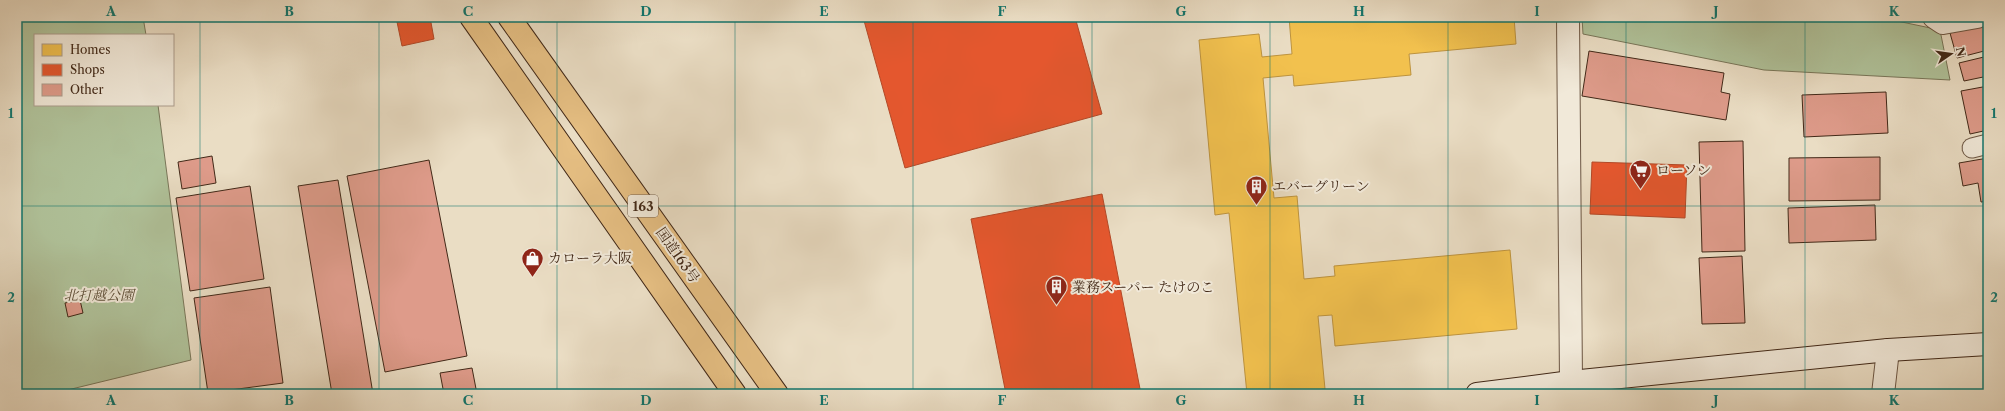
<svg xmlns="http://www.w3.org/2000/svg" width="2005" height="411" viewBox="0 0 2005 411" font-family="'Libre Caslon Text','Noto Serif JP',serif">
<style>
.green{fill:#b0c29a;stroke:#797659}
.homes{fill:#f2c14e;stroke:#bd933e}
.shops{fill:#e4572e;stroke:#b34927}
.building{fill:#de9b8a;stroke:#422918}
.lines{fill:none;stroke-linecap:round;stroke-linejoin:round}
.lane-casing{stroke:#6c5643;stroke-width:21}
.street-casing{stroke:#6c5643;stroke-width:24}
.secondary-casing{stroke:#422918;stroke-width:24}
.highway-casing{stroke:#422918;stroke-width:24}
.lane{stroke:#f1e9d9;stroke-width:19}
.street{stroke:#f1e9d9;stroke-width:22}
.secondary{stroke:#f1e9d9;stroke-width:22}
.highway{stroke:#e5be82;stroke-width:22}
.grid{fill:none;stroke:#0f766e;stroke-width:1;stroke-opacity:0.55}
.labels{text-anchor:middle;stroke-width:4;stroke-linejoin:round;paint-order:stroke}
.shield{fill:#f1e9d9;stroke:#766352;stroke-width:1}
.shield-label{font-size:13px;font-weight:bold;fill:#422918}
.poi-label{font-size:14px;fill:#422918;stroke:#f1e9d9;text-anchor:start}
.street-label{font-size:14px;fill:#422918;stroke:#f1e9d9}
.park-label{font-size:14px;font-style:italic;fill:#5e4f38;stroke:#f1e9d9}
.neatline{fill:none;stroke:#0f766e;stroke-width:1.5}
.grid-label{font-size:13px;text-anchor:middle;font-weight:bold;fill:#0f766e}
</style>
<rect width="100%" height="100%" fill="#eaddc4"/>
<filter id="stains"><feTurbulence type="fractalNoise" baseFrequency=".005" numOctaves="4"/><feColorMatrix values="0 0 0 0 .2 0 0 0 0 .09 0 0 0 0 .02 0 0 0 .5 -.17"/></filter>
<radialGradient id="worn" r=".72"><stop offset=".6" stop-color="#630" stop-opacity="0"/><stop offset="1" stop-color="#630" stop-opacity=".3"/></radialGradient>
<!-- green -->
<g class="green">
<polygon points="17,17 143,17 146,35 35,35 35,105 158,105 191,360 51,394 17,394"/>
<polygon points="1582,17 1878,17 1940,30 1950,80 1764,70 1583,34"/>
</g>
<!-- homes -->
<polygon class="homes" points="1289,17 1514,17 1516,44 1409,54 1411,75 1294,86 1293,75 1263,78 1274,198 1297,196 1304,279 1335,276 1334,266 1510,250 1517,329 1335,346 1332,315 1318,316 1325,389 1277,394 1247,394 1229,213 1215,215 1199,40 1259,34 1262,57 1292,54"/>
<!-- shops -->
<g class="shops">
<polygon points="396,17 430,17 434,39 402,46"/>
<polygon points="863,17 1075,17 1102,114 905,168"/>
<polygon points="1592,162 1687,165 1685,218 1590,214"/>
<polygon points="1102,194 1141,394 1006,394 971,219"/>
</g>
<!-- building -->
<g class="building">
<polygon points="1988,24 1988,50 1957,58 1950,33"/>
<polygon points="1589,51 1724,73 1721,92 1730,94 1726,120 1582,96"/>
<polygon points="1988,56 1988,76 1964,81 1959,63"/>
<polygon points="1988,86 1988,130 1970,134 1961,91"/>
<polygon points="1886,92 1888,133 1804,137 1802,95"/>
<polygon points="1743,141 1745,251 1702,252 1699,142"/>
<polygon points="212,156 216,183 182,189 178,162"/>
<polygon points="1880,157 1880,200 1789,201 1789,158"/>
<polygon points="1988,158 1988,201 1981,202 1978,183 1963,186 1959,163"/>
<polygon points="429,160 467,356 385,372 347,176"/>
<polygon points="338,180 373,394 332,394 298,186"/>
<polygon points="250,186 264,279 190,291 176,198"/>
<polygon points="1875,205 1876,240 1789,243 1788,208"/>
<polygon points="1742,256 1745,323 1702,324 1699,258"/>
<polygon points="270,287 283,383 208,393 194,298"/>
<polygon points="80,300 83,313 68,317 65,303"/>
<polygon points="472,368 477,394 444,394 440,373"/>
</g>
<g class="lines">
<defs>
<polyline id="lane" points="1972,148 1988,144"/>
<g id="street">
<polyline points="1568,17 1571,382"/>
<polyline points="1934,17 1943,23 1977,17"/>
<polyline points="1883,394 1888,350"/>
</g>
<polyline id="secondary" points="1477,394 1571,382 1888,350 1988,344"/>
<g id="highway">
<polyline points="471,17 735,394"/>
<polyline points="509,17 777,394"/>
</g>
</defs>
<!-- lane casing -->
<use href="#lane" class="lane-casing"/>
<!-- street casing -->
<use href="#street" class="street-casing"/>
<!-- secondary casing -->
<use href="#secondary" class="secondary-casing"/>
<!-- highway casing -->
<use href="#highway" class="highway-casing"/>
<!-- lane -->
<use href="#lane" class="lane"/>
<!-- street -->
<use href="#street" class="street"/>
<!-- secondary -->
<use href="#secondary" class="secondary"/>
<!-- highway -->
<use href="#highway" class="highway"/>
</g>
<!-- grid -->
<path class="grid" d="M200 17V394M379 17V394M557 17V394M735 17V394M913 17V394M1092 17V394M1270 17V394M1448 17V394M1626 17V394M1805 17V394M17 206H1988"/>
<!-- icons -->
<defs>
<symbol id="supermarket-pin" viewBox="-11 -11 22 30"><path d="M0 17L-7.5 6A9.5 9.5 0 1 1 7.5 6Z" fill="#8f2418" stroke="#f1e9d9"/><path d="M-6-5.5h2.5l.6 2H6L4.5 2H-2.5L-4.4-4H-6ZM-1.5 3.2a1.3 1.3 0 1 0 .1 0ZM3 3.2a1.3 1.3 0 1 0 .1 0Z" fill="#fff"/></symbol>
<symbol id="building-pin" viewBox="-11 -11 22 30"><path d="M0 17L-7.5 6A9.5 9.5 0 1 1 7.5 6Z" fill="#8f2418" stroke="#f1e9d9"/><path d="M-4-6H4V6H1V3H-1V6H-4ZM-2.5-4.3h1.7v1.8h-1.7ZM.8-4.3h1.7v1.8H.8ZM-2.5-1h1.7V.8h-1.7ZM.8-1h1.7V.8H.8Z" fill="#fff"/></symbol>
<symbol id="shop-pin" viewBox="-11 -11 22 30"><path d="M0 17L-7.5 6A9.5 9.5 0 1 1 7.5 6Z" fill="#8f2418" stroke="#f1e9d9"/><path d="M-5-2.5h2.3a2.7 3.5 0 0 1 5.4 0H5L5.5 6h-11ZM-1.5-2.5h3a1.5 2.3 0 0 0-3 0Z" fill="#fff"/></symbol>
</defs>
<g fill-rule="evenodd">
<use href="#supermarket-pin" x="1628" y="158" width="25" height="34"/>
<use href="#building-pin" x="1244" y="174" width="25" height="34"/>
<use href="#shop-pin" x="520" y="246" width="25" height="34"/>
<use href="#building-pin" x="1044" y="274" width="25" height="34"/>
</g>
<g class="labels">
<!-- shield labels -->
<rect class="shield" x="628" y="195" width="30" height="22" rx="3"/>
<g class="shield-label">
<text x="643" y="211">163</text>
</g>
<!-- poi labels -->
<g class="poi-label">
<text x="1656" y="175">ローソン</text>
<text x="1272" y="191">エバーグリーン</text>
<text x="548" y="263">カローラ大阪</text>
<text x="1072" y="292">業務スーパー たけのこ</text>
</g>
<!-- street labels -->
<g class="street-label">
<text transform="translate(678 255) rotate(55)" y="5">国道163号</text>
</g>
<!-- park labels -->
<g class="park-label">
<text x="99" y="300">北打越公園</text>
</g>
</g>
<!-- margin -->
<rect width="2005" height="411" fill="none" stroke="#eaddc4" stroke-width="44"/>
<!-- legend -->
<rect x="34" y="34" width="140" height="72" fill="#f1e9d9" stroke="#ab9c8c"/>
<rect x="42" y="44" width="20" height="12" fill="#f2c14e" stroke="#ab9c8c"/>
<text x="70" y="54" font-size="12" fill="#422918">Homes</text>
<rect x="42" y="64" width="20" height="12" fill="#e4572e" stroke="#ab9c8c"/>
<text x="70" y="74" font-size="12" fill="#422918">Shops</text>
<rect x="42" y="84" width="20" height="12" fill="#de9b8a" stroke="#ab9c8c"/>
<text x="70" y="94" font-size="12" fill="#422918">Other</text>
<!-- north arrow -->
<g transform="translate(1951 54) rotate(77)" stroke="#f1e9d9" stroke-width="3" paint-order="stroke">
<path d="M0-3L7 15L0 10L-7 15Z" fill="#422918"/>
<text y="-6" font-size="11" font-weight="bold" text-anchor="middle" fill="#422918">N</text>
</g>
<rect x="22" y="22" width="1961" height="367" class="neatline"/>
<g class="grid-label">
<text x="111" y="16">A</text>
<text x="289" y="16">B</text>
<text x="468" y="16">C</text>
<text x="646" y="16">D</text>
<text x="824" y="16">E</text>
<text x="1002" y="16">F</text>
<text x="1181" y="16">G</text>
<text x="1359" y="16">H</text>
<text x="1537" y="16">I</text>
<text x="1716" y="16">J</text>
<text x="1894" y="16">K</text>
<text x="11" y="118">1</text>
<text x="1994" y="118">1</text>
<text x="11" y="302">2</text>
<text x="1994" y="302">2</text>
<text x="111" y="405">A</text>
<text x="289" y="405">B</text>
<text x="468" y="405">C</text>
<text x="646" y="405">D</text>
<text x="824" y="405">E</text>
<text x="1002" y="405">F</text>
<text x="1181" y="405">G</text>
<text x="1359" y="405">H</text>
<text x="1537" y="405">I</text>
<text x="1716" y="405">J</text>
<text x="1894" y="405">K</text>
</g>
<rect width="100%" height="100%" filter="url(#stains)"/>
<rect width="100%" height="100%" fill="url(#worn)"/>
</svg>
